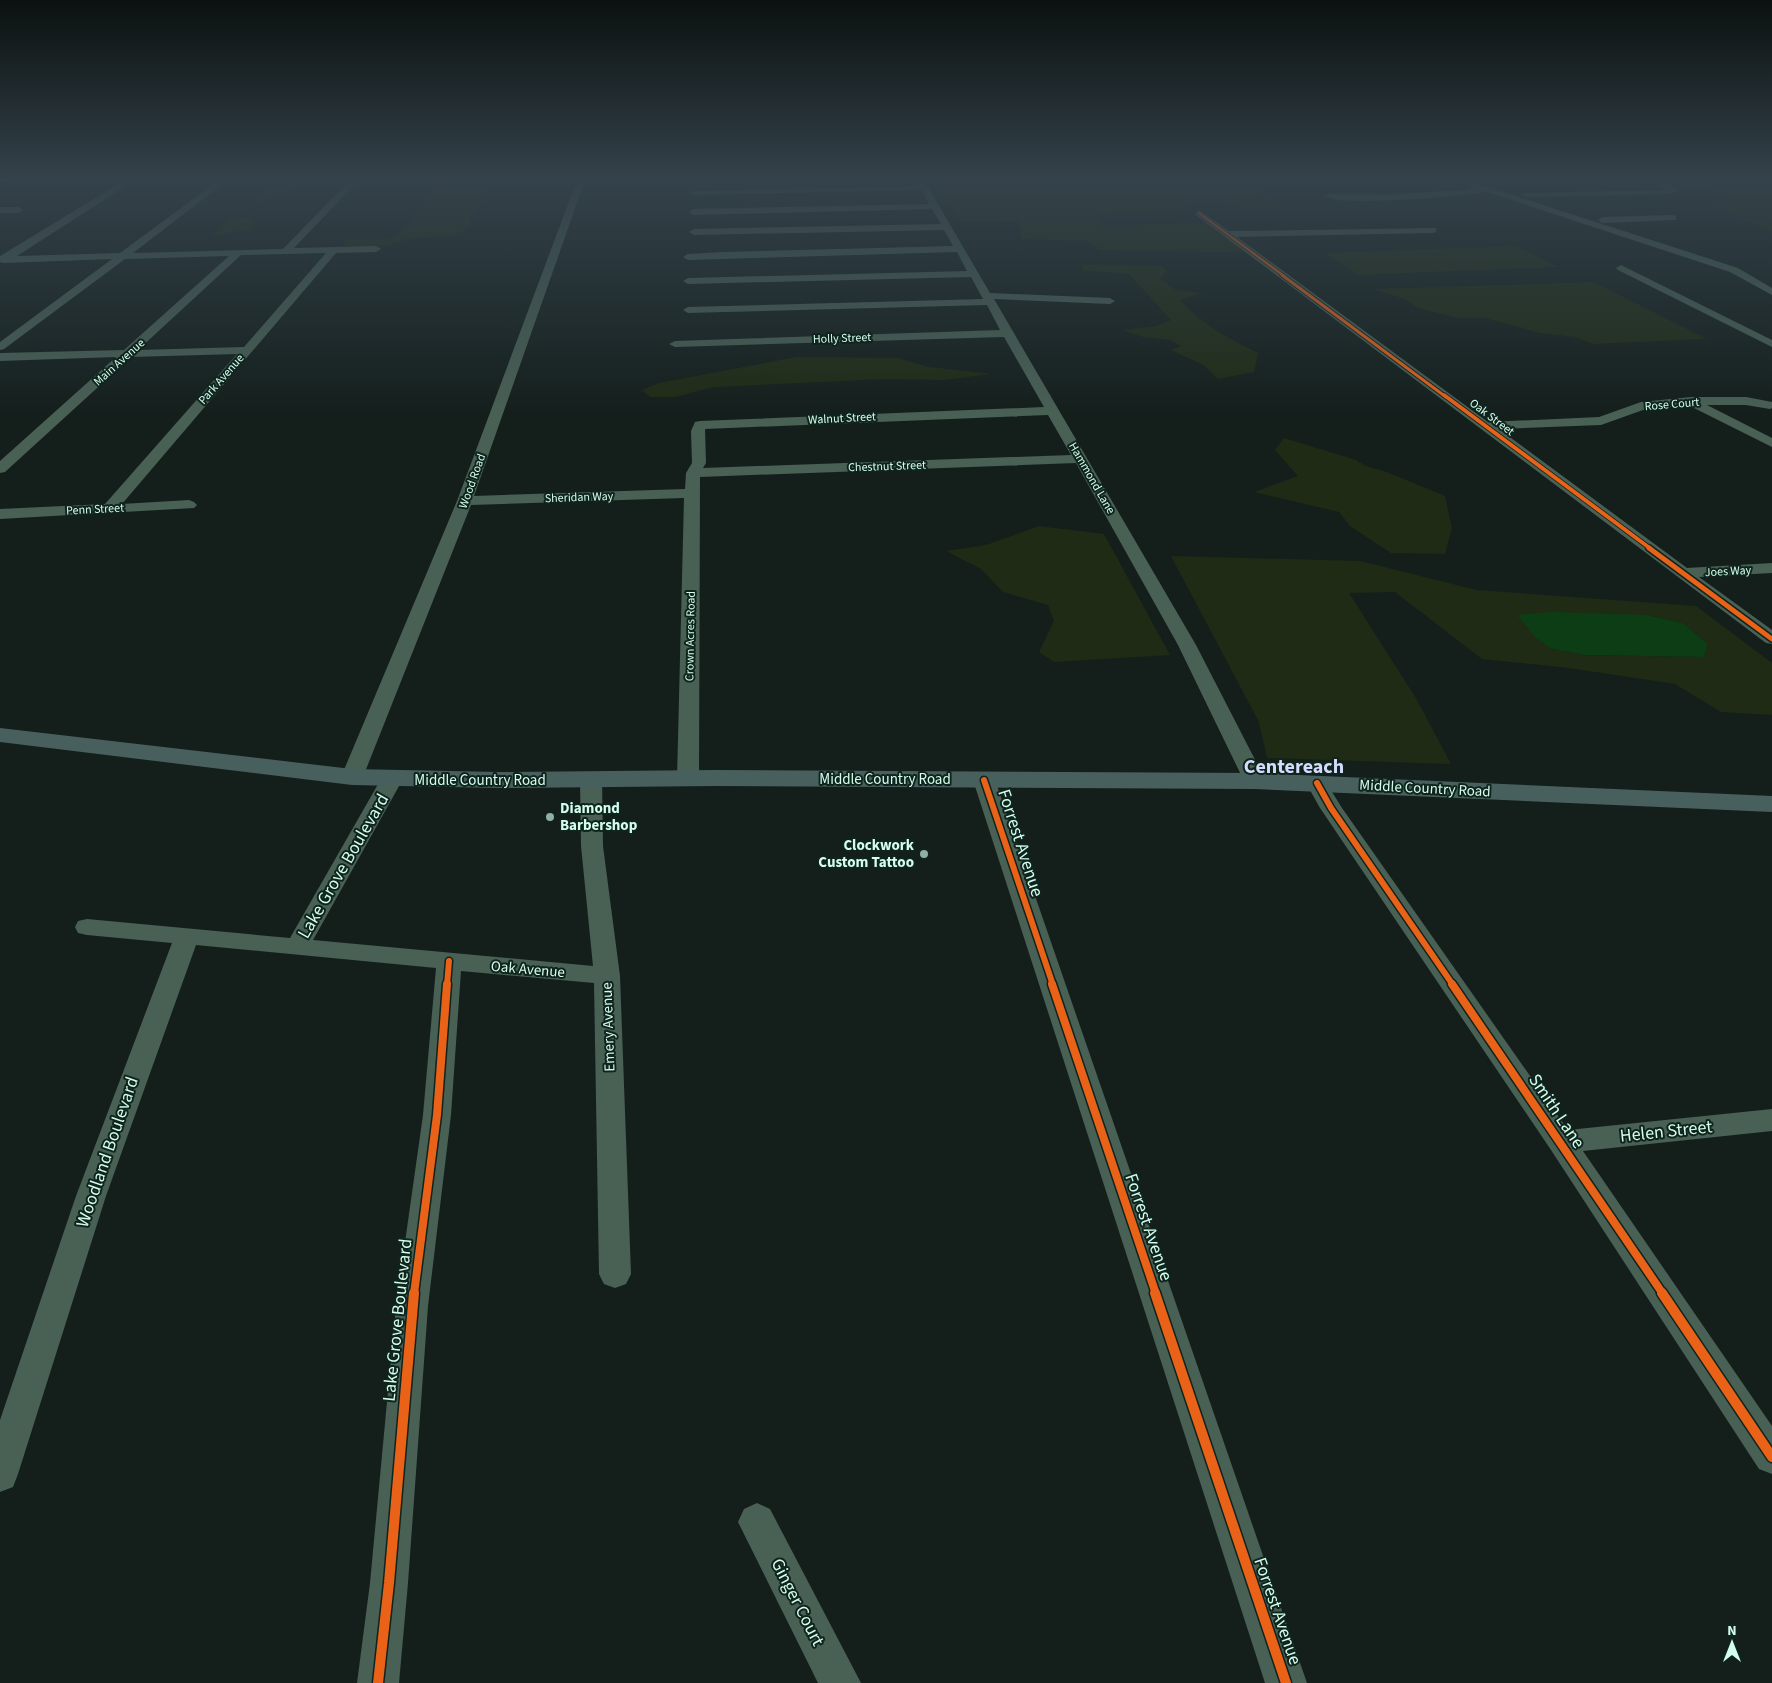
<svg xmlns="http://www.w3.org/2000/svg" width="1772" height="1683" viewBox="0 0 1772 1683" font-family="'Source Sans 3',sans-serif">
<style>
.green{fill:#1f2b14;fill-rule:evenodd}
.water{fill:#0d3d14}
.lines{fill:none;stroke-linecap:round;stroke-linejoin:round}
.street{fill:#496055;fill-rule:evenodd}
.primary{fill:#48605d;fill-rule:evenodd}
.cycleway-far6-casing{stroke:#0f241d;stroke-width:4}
.cycleway-far5-casing{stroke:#0f241d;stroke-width:5}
.cycleway-far4-casing{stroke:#0f241d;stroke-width:5.5}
.cycleway-far3-casing{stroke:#0f241d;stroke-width:8}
.cycleway-far2-casing{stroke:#0f241d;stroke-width:9}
.cycleway-far1-casing{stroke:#0f241d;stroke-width:11}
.cycleway-casing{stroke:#0f241d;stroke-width:13}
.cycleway-far6{stroke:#ea6118;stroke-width:2.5}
.cycleway-far5{stroke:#ea6118;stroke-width:3}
.cycleway-far4{stroke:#ea6118;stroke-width:4}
.cycleway-far3{stroke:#ea6118;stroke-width:5}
.cycleway-far2{stroke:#ea6118;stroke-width:6}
.cycleway-far1{stroke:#ea6118;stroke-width:8}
.cycleway{stroke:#ea6118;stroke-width:10}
.poi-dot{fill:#91afa4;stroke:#0f241d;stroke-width:2}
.labels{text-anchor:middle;stroke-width:4;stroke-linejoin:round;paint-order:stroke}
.far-street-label{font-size:12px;fill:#d4fded;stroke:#0f241d}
.street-label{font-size:15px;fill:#d4fded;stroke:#0f241d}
.poi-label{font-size:15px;font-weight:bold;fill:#d4fded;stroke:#0f241d;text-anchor:start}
.near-street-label{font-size:18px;fill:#d4fded;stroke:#0f241d}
.district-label{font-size:20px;font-weight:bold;fill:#d6dbfd;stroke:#0f241d}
</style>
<rect width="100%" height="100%" fill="#141f1c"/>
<!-- green -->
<g class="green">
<polygon points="279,180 303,180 279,196 251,203"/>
<polygon points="1184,180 1227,180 1250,186 1288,209 1241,210 1226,201 1180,202 1189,211 1099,214 1097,219 1103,225 1213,223 1254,253 1099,250 1090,241 1022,239 1018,221 961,222 936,190 1186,182"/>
<path d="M1662 180H1738L1772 188V231L1709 207 1733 203 1735 202C1724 189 1700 192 1685 189 1677 187 1670 183 1662 180Z"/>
<polygon points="462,186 484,188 483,201 470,218 472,227 452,236 410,238 386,246 346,247 343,240 391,239 406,226 435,189"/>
<polygon points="232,216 247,218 255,224 250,229 212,236"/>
<polygon points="1515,246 1559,267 1359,275 1324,253"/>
<path d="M1081 264 1162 266 1167 271 1160 278 1175 290 1203 293 1180 300C1201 324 1230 339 1258 353L1254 372 1218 379 1205 366 1171 350 1181 346 1171 340 1143 337 1122 330 1156 326 1171 320 1129 274 1084 271Z"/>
<polygon points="1593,282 1707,339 1593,344 1575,337 1540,333 1485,318 1458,318 1418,308 1405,299 1373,289"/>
<polygon points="797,357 897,358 929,367 992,374 944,380 884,379 714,387 675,397 650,397 642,390 659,383"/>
<polygon points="1284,438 1356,460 1366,466 1387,472 1445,496 1452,528 1445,554 1391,553 1350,526 1339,512 1254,492 1298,476 1275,450"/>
<polygon points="1039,526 1104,534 1170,655 1054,662 1039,652 1054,621 1048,605 1003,592 981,569 946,551 986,545"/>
<path d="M1171 556 1360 561 1477 590 1696 606 1772 663V715L1721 712 1675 684 1569 668 1482 659 1395 592 1349 593 1417 700 1451 764 1267 758 1259 722ZM1646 615 1683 623 1708 644 1704 657 1585 655 1552 649Z"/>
</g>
<!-- water -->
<polygon class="water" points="1552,612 1646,615 1683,623 1708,644 1704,657 1585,655 1552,649 1536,638 1517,615"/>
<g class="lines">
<!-- street -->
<g class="street">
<polygon points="0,180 14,180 10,182 0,182"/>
<path d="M125 180H135L17 256 120 253 219 180H228L133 253 283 249 350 180H359L294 248 376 246 381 249 376 252 336 253 122 504 189 500 194 502 197 505 194 508 0 519V509L105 504 237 354 131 357 5 472 0 473V461L116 357 0 361V353L124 350 229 256 125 259 4 349 0 350V342L112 259 3 263 0 262V256ZM326 253 244 347 138 350 241 255Z"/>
<path d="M577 180H585L474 496 685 489 686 473 692 463 691 431 695 422 700 421 1044 407 1004 337 675 347 669 344 675 341 1000 330 987 305 688 313 683 310 688 307 983 299 971 277 688 284 683 281 688 278 967 271 957 252 688 260 683 257 688 254 723 252 953 246 944 230 694 235 689 232 694 229 941 224 932 209 693 215 689 212 693 209 929 204 922 190 693 195 689 193 693 191 919 186 916 180H924L990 293 1110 298 1115 301 1110 304 994 299 1196 645 1266 781 1262 785 1255 787 1248 785 1244 781 1178 645 1076 463 700 477 699 779 695 783 688 785 681 783 677 779 684 498 471 505 363 777 359 781 352 783 345 781 341 777 457 501ZM1048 415 1071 455 703 468 706 463 705 429Z"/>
<path d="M1454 180H1466L1738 268 1772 288V295L1730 272 1484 191 1480 193C1455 196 1340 207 1325 196L1329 194 1386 195 1477 189Z"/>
<polygon points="1650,180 1661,180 1679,190 1670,194 1526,197 1522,195 1526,193 1668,190"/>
<polygon points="0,207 19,207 23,210 19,213 0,213"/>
<polygon points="1199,210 1229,231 1436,228 1436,232 1433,233 1237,237 1488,422 1599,417 1641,402 1691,397 1746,397 1772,402 1772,408 1770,409 1746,405 1707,405 1772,438 1772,447 1688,405 1643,410 1601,425 1499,429 1687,568 1772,563 1772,573 1699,577 1772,630 1772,644 1766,643 1196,215 1195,213"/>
<polygon points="1673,215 1676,216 1676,220 1602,223 1598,220 1602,217"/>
<polygon points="1621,265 1772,340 1772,347 1618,270 1616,268"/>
<polygon points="392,773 399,775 403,779 313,940 593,966 581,846 580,779 584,775 591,773 598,775 602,779 603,846 620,976 631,1274 626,1284 615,1288 604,1284 599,1274 594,983 461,971 451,1115 428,1306 408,1583 399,1683 357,1683 370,1583 396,1306 423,1115 436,968 196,945 106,1196 18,1474 13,1487 0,1492 0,1420 76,1196 172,943 87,935 78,933 75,927 78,921 87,919 290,938 381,779 385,775"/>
<polygon points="984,774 991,776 995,780 1307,1683 1265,1683 973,780 977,776"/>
<polygon points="1317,777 1324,779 1342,808 1568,1130 1772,1109 1772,1131 1583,1151 1772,1426 1772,1474 1759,1469 1551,1150 1320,808 1306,783 1310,779"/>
<polygon points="757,1503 770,1509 861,1683 818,1683 738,1522 744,1509"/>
</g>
<!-- primary -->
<polygon class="primary" points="0,728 352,769 499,772 716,770 1255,773 1772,796 1772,812 1255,789 716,786 499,788 352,785 0,742"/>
<defs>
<polyline id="cycleway-far6" points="1199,213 1284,276"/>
<polyline id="cycleway-far5" points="1282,275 1446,397"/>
<polyline id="cycleway-far4" points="1444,395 1651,549"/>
<polyline id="cycleway-far3" points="1649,548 1772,639"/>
<g id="cycleway-far2">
<polyline points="984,780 1053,985"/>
<polyline points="1317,783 1331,808 1453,985"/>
<polyline points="447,985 449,961"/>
</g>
<g id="cycleway-far1">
<polyline points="1052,984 1156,1294"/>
<polyline points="1452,984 1663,1294"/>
<polyline points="414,1294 437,1115 447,984"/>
</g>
<g id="cycleway">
<polyline points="1155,1293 1286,1683"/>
<polyline points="1662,1293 1772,1457"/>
<polyline points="378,1683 389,1583 414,1293"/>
</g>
</defs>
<!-- cycleway-far6 casing -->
<use href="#cycleway-far6" class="cycleway-far6-casing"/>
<!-- cycleway-far5 casing -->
<use href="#cycleway-far5" class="cycleway-far5-casing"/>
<!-- cycleway-far4 casing -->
<use href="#cycleway-far4" class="cycleway-far4-casing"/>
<!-- cycleway-far3 casing -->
<use href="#cycleway-far3" class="cycleway-far3-casing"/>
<!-- cycleway-far2 casing -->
<use href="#cycleway-far2" class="cycleway-far2-casing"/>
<!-- cycleway-far1 casing -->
<use href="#cycleway-far1" class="cycleway-far1-casing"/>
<!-- cycleway casing -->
<use href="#cycleway" class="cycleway-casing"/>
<!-- cycleway-far6 -->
<use href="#cycleway-far6" class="cycleway-far6"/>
<!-- cycleway-far5 -->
<use href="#cycleway-far5" class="cycleway-far5"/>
<!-- cycleway-far4 -->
<use href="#cycleway-far4" class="cycleway-far4"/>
<!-- cycleway-far3 -->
<use href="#cycleway-far3" class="cycleway-far3"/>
<!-- cycleway-far2 -->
<use href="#cycleway-far2" class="cycleway-far2"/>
<!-- cycleway-far1 -->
<use href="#cycleway-far1" class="cycleway-far1"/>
<!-- cycleway -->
<use href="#cycleway" class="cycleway"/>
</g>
<!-- sky -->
<linearGradient id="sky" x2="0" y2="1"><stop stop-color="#0b110f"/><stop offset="0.43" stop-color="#34424b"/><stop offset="1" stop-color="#34424b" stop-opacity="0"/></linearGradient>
<rect width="1772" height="416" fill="url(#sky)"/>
<!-- markers -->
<g class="poi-dot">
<circle cx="550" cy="817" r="5"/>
<circle cx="924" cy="854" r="5"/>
</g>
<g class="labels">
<!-- far-street labels -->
<g class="far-street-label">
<text transform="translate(842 338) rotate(-2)" y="4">Holly Street</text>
<text transform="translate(119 362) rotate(-42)" y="4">Main Avenue</text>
<text transform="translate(221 379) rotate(-49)" y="4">Park Avenue</text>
<text transform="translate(1672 404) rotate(-5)" y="4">Rose Court</text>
<text transform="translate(1492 417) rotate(37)" y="4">Oak Street</text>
<text transform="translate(842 418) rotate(-3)" y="4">Walnut Street</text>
<text transform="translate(887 466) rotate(-2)" y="4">Chestnut Street</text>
<text transform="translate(1092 478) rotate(60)" y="4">Hammond Lane</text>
<text transform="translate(472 481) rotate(-70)" y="4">Wood Road</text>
<text transform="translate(579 497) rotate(-2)" y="4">Sheridan Way</text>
<text transform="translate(95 509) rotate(-3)" y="4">Penn Street</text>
<text transform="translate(1728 571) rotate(-3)" y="4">Joes Way</text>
<text transform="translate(690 636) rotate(-89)" y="4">Crown Acres Road</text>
</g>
<!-- street labels -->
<g class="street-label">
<text x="885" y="784">Middle Country Road</text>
<text x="480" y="785">Middle Country Road</text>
<text transform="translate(1425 788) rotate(3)" y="5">Middle Country Road</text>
<text transform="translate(528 969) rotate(5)" y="5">Oak Avenue</text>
<text transform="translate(608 1027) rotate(-92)" y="5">Emery Avenue</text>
</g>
<!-- poi labels -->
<g class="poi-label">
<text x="560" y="813">Diamond<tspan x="560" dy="17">Barbershop</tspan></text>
<text x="914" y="850" text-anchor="end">Clockwork<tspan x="914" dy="17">Custom Tattoo</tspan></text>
</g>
<!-- near-street labels -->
<g class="near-street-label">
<text transform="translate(1021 843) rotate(72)" y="6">Forrest Avenue</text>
<text transform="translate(343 866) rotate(-60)" y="6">Lake Grove Boulevard</text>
<text transform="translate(1557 1111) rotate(56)" y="6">Smith Lane</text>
<text transform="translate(1666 1131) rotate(-6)" y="6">Helen Street</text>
<text transform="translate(107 1152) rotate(-71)" y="6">Woodland Boulevard</text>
<text transform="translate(1149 1227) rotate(71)" y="6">Forrest Avenue</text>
<text transform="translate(397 1320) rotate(-84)" y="6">Lake Grove Boulevard</text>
<text transform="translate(798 1602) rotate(63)" y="6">Ginger Court</text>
<text transform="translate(1278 1611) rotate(71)" y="6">Forrest Avenue</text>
</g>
<!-- district labels -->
<g class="district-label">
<text x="1294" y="773">Centereach</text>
</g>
</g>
<!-- north arrow -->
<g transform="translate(1732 1643)" stroke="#0f241d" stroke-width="4" paint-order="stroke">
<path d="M0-4L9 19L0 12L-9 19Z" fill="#d4fded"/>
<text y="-8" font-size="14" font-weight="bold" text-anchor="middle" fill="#d4fded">N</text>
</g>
</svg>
